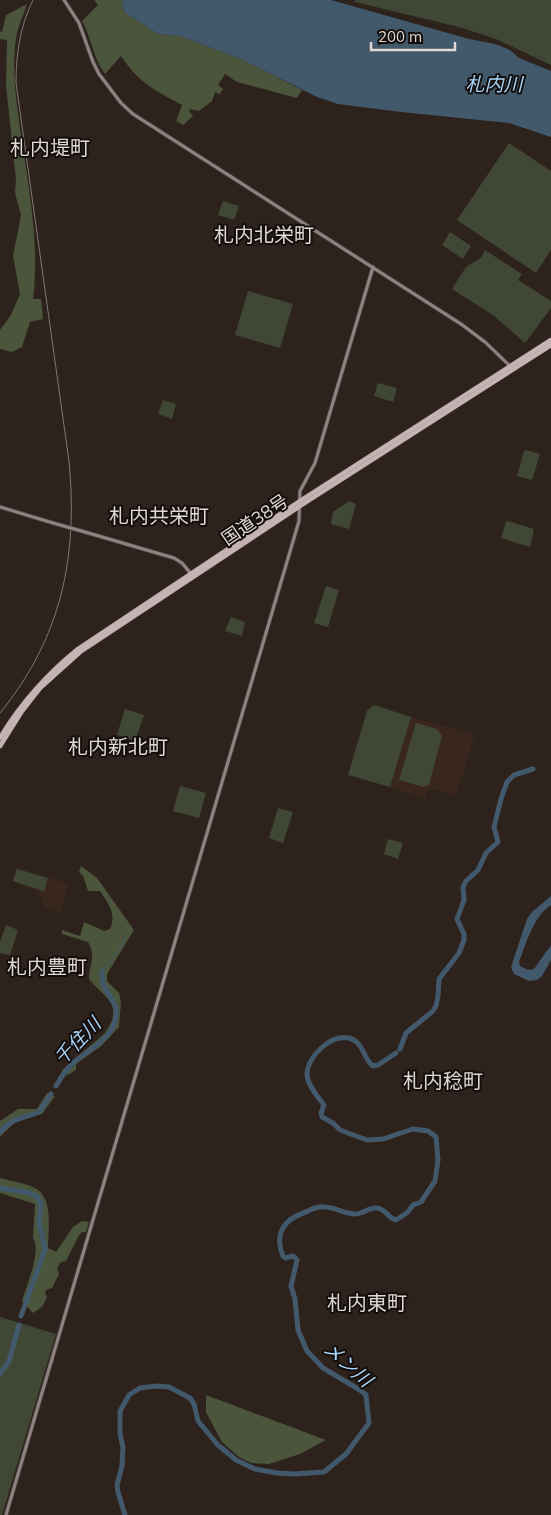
<svg xmlns="http://www.w3.org/2000/svg" width="551" height="1515" viewBox="0 0 551 1515" font-family="Mulish,'Noto Sans JP',sans-serif">
<style>
.built{fill:#39271e}
.green{fill:#404835}
.forest{fill:#4b553c}
.water{fill:#42596b}
.lines{fill:none;stroke-linecap:round;stroke-linejoin:round}
.stream{stroke:#42596b;stroke-width:1}
.river{stroke:#42596b;stroke-width:5}
.secondary-casing{stroke:#4a3f3a;stroke-width:4.5}
.highway-casing{stroke:#4a3f3a;stroke-width:5.5}
.secondary{stroke:#8e8283;stroke-width:3}
.highway{stroke:#c6b4b5;stroke-width:4.5}
.rail{stroke:#807672;stroke-width:1}
.secondary-bridge-casing{stroke:#4a3f3a;stroke-width:4.5;stroke-linecap:butt}
.secondary-bridge{stroke:#8e8283;stroke-width:3}
.labels{text-anchor:middle;stroke-width:4;stroke-linejoin:round;paint-order:stroke}
.street-label{font-size:18px;fill:#e0d8d4;stroke:#130d0b}
.water-label{font-size:19px;font-style:italic;fill:#a7d6fb;stroke:#130d0b}
.quarter-label{font-size:20px;fill:#e0d8d4;stroke:#130d0b}
</style>
<rect width="100%" height="100%" fill="#2e221d"/>
<!-- built -->
<g class="built">
<polygon points="411,717 473,734 474,737 456,796 429,788 425,798 390,787"/>
<polygon points="16,868 67,883 68,885 60,912 46,908 38,892 12,881"/>
</g>
<!-- green -->
<g class="green">
<polygon points="355,0 551,0 551,65 496,39 459,27 355,2"/>
<polygon points="509,143 551,171 551,250 536,273 457,220"/>
<polygon points="223,201 239,206 234,220 218,215"/>
<polygon points="450,232 471,246 463,259 442,245"/>
<polygon points="485,250 522,274 518,280 551,301 551,308 525,343 493,315 452,289 466,267 481,258"/>
<polygon points="248,291 293,304 280,348 235,335"/>
<polygon points="378,383 397,388 393,402 374,396"/>
<polygon points="163,400 176,404 172,419 158,414"/>
<polygon points="526,450 540,454 532,480 517,476 524,451"/>
<polygon points="349,501 356,504 349,529 331,524 333,512"/>
<polygon points="508,521 534,529 530,547 501,538 506,522"/>
<polygon points="326,586 339,590 328,627 314,623"/>
<polygon points="231,617 245,622 242,636 225,631"/>
<polygon points="374,705 411,717 390,787 348,775 367,711"/>
<polygon points="125,709 144,715 135,741 117,735"/>
<polygon points="416,723 437,729 442,736 429,785 423,787 399,780"/>
<polygon points="180,786 206,793 199,818 173,811"/>
<polygon points="278,808 293,812 283,843 269,838"/>
<polygon points="388,839 403,843 398,859 384,854"/>
<polygon points="17,869 48,878 44,891 13,881"/>
<polygon points="6,925 18,930 10,955 0,953 0,942"/>
<polygon points="0,1317 56,1334 2,1515 0,1515"/>
</g>
<!-- forest -->
<g class="forest">
<path d="M94 0H122L124 12 158 34 180 36 217 50 241 59 302 90 297 98 237 82 225 74 218 85 223 89 220 94 215 92 212 101 199 111 190 109 189 111 193 116 183 125 176 121 182 105C154 90 139 83 121 56L105 74C93 58 92 39 82 21L98 5Z"/>
<path d="M27 4C24 14 19 24 17 33 11 64 16 98 20 128 28 185 40 242 33 299H41L43 319 30 322 22 347 12 352 0 349V330L11 315 20 294 13 256 21 215 15 193 16 180 6 85 7 40 0 39V31L2 32 6 15Z"/>
<path d="M81 866 97 878 134 930 107 974V981L119 993 121 1002 119 1027 101 1046 76 1064V1070L68 1075 62 1070 105 1033C125 1004 105 999 89 979 89 964 97 957 88 942L62 934V930L80 936 84 922 104 931 110 929C117 914 108 903 100 891H88L83 876 79 872Z"/>
<polygon points="47,1093 55,1096 42,1114 17,1120 0,1137 0,1121 18,1109 37,1109"/>
<path d="M0 1178C11 1181 25 1183 35 1188 54 1198 48 1230 48 1248L56 1252 73 1227 82 1221 89 1222 86 1232H82L78 1237 66 1261 61 1262 57 1268 59 1274 52 1288 46 1290 45 1293 47 1297 42 1307 33 1313 22 1301C26 1287 42 1250 33 1238L35 1204 0 1193Z"/>
<polygon points="206,1395 326,1440 300,1454 269,1464 251,1463 239,1457 222,1442 206,1412"/>
</g>
<!-- water -->
<g class="water">
<polygon points="122,0 331,0 469,39 495,44 510,50 519,58 551,71 551,137 509,123 401,112 338,104 317,97 241,59 217,50 180,36 158,34 124,12"/>
<path d="M551 896V905C533 917 527 942 519 962L520 966 528 970 534 969 551 945V960L542 976 537 980 529 981 514 974 511 967 527 919 532 912Z"/>
</g>
<g class="lines">
<!-- stream -->
<polyline class="stream" points="102,971 120,948 126,935"/>
<!-- river -->
<g class="river">
<polyline points="400,1049 406,1033 433,1011 436,1006 438,996 439,979 459,953 464,940 464,934 457,919 464,900 463,887 466,881 478,870 486,853 498,842 494,827 501,799 507,782 514,775 533,769"/>
<path d="M56 1086C61 1078 65 1070 72 1064 89 1048 118 1038 116 1010 115 999 106 993 103 983 102 979 102 975 102 971"/>
<path d="M0 1132C13 1117 22 1119 39 1112L51 1094"/>
<polyline points="0,1188 30,1193 37,1197 41,1204 39,1222 45,1249 21,1316"/>
<polyline points="0,1374 9,1361 19,1325"/>
<path d="M125 1515 118 1492 117 1485 122 1466 123 1447 120 1434V1411L129 1395 140 1388 157 1386 169 1387 190 1398 194 1404 198 1421 218 1445 236 1460 255 1469 277 1473 295 1474 324 1472 346 1454 369 1423 366 1395 360 1390 323 1368 307 1351 298 1330 295 1299 291 1286 297 1260 293 1256 285 1258 283 1256C274 1233 284 1219 306 1212 312 1209 318 1206 325 1207 335 1207 344 1214 355 1214 363 1214 369 1207 377 1208 386 1209 388 1218 396 1220L408 1212 413 1205 421 1202 435 1181 438 1160 436 1137 428 1131 413 1129 383 1139 367 1140 340 1130 333 1123 322 1117 321 1113 324 1105C318 1097 308 1086 307 1075 307 1057 330 1034 349 1038 364 1042 363 1059 373 1066L378 1065 396 1053"/>
</g>
<defs>
<g id="secondary">
<polyline points="64,0 79,23 93,62 99,74 121,103 133,114 461,324 485,342 510,366"/>
<polyline points="0,507 53,523"/>
<polyline points="85,532 174,558 182,563 192,575"/>
<polyline points="6,1515 299,521 300,491 315,463 373,267"/>
</g>
<g id="highway">
<path d="M0 738C21 703 46 675 78 649L300 501 551 340"/>
<polyline points="0,746 22,711 40,688 80,652 300,506 551,345"/>
</g>
</defs>
<!-- secondary casing -->
<use href="#secondary" class="secondary-casing"/>
<!-- highway casing -->
<use href="#highway" class="highway-casing"/>
<!-- secondary -->
<use href="#secondary" class="secondary"/>
<!-- highway -->
<use href="#highway" class="highway"/>
<!-- rail -->
<path class="rail" d="M0 713C62 637 78 556 69 461L16 83C16 54 20 26 33 0"/>
<defs>
<polyline id="secondary-bridge" points="53,523 85,532"/>
</defs>
<!-- secondary-bridge casing -->
<use href="#secondary-bridge" class="secondary-bridge-casing"/>
<!-- secondary-bridge -->
<use href="#secondary-bridge" class="secondary-bridge"/>
</g>
<g class="labels">
<!-- street labels -->
<g class="street-label">
<text transform="translate(255 520) rotate(-34)" y="6">国道38号</text>
</g>
<!-- water labels -->
<g class="water-label">
<text x="494" y="91">札内川</text>
<text transform="translate(77 1041) rotate(-46)" y="7">千住川</text>
<text transform="translate(348 1364) rotate(41)" y="7">メン川</text>
</g>
<!-- quarter labels -->
<g class="quarter-label">
<text x="50" y="155">札内堤町</text>
<text x="264" y="242">札内北栄町</text>
<text x="159" y="523">札内共栄町</text>
<text x="118" y="754">札内新北町</text>
<text x="47" y="974">札内豊町</text>
<text x="443" y="1088">札内稔町</text>
<text x="367" y="1310">札内東町</text>
</g>
</g>
<!-- scale -->
<path d="M371 42v8h84v-8" fill="none" stroke="#e0d8d4" stroke-width="2.5"/>
<text x="378" y="42" font-size="15" fill="#e0d8d4" stroke="#130d0b" stroke-width="4" paint-order="stroke">200 m</text>
</svg>
